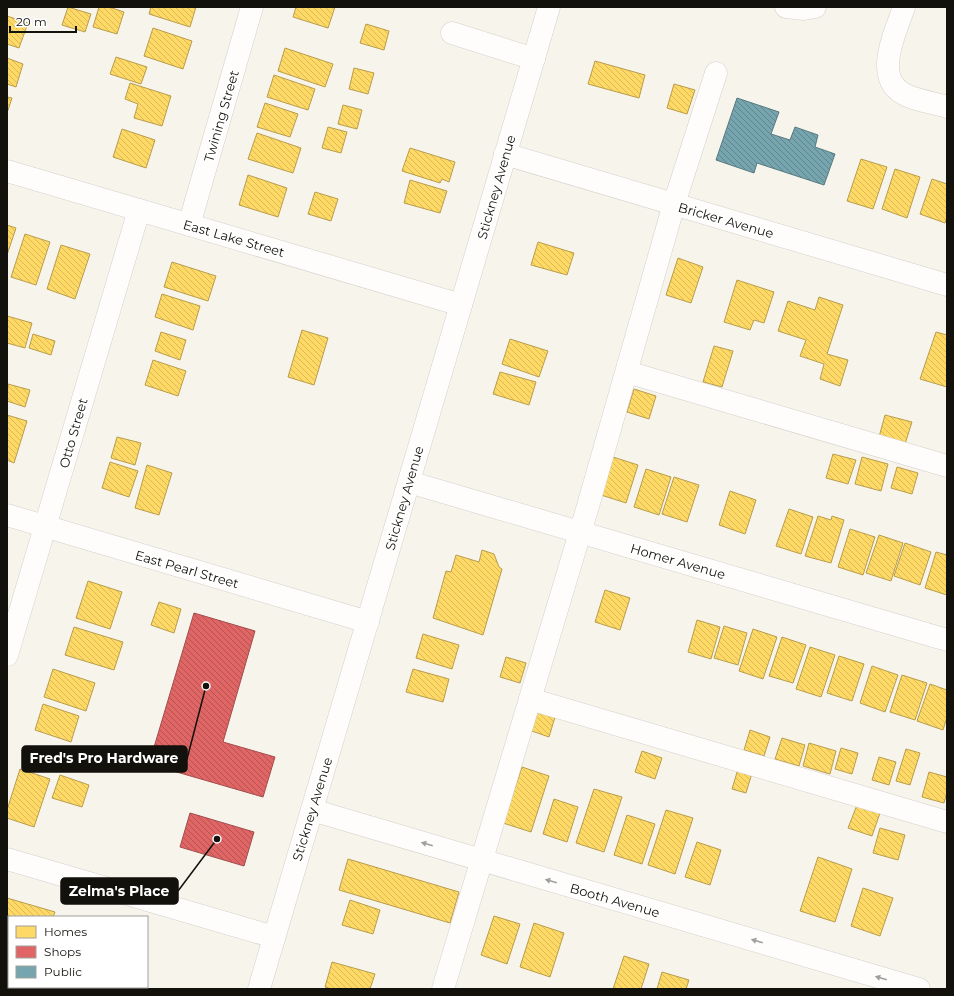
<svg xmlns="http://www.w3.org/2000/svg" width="954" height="996" viewBox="0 0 954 996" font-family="Montserrat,sans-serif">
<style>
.homes{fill:url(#homes-back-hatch);stroke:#b89d4b}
.shops{fill:url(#shops-back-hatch);stroke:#a24c4b}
.public{fill:url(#public-back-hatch);stroke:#58797e}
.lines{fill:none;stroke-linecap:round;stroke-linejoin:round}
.minor-casing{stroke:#d3d0ca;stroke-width:23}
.minor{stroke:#fefdfc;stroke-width:22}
.oneway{fill:#a09f9c}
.labels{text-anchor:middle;stroke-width:4;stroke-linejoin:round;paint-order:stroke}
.street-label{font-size:13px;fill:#12110c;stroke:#fff}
.leader{fill:none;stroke:#12110c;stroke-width:1.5}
.callout-dot{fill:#12110c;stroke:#fff;stroke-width:1.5}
.callout{fill:#12110c;stroke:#12110c;stroke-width:1.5}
.callout-label{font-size:14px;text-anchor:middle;font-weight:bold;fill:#fff}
</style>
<defs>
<pattern id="homes-back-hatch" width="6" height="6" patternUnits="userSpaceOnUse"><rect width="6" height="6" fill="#ffd966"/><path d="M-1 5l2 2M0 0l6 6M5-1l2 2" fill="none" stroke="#dab957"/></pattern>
<pattern id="shops-back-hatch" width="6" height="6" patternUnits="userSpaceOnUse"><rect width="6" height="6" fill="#e06666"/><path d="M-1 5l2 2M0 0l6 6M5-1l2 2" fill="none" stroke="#b45352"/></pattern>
<pattern id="public-back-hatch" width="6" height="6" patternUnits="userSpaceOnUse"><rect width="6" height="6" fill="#76a5af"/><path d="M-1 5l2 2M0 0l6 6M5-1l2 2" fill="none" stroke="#5f858d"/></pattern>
</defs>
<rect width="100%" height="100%" fill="#f7f4ec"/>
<!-- homes -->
<g class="homes">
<polygon points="68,7 91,14 85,32 62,25"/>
<polygon points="99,7 109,7 124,12 117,34 93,27"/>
<polygon points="151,7 196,7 190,27 149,14"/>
<polygon points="296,7 335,7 328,28 293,17"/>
<polygon points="7,16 28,23 19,48 7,44"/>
<polygon points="366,24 389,31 384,50 360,43"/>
<polygon points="153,28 192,41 183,69 144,56"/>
<polygon points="285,48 333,64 325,87 278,71"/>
<polygon points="116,57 147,67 141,84 110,74"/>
<polygon points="7,58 23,64 16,87 7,84"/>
<polygon points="595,61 645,75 639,98 588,84"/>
<polygon points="354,68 374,73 368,94 349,89"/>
<polygon points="274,75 315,89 308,110 267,97"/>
<polygon points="130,83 171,96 162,126 134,118 138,104 125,99"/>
<polygon points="674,84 695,90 687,114 667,108"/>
<polygon points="7,97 12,98 7,113"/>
<polygon points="265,103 298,114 290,137 257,127"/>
<polygon points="343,105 362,110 357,129 338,124"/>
<polygon points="328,127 347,132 341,153 322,148"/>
<polygon points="122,129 155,140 146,168 113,157"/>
<polygon points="257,133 301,148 293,173 248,159"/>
<polygon points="410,148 455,162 449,182 442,179 440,183 402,171"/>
<polygon points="861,159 887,167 873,209 847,201"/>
<polygon points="895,169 920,177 907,218 882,209"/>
<polygon points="248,175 287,188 278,217 239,205"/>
<polygon points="932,179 947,184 947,217 945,223 920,214"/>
<polygon points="410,180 447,191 440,213 404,203"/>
<polygon points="315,192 338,199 331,221 308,214"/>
<polygon points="7,225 16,228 7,255"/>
<polygon points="25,234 50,242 36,285 11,277"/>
<polygon points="538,242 574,253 567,275 531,265"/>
<polygon points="61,245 90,254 75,299 47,289"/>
<polygon points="678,258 703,267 691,303 666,295"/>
<polygon points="172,262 216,276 208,301 164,287"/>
<polygon points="737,280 774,292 764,323 754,320 750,330 724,322"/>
<polygon points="162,294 200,306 193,330 155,317"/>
<polygon points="819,297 843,305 827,354 848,360 840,386 820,379 824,364 800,356 806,340 778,331 788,301 815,310"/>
<polygon points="7,316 32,323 25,348 7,343"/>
<polygon points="302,330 328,338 314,385 288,377"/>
<polygon points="161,332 186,340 180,360 155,351"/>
<polygon points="936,332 947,335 947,387 920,379"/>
<polygon points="33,334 55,341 51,355 29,348"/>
<polygon points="510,339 548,351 539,377 502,364"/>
<polygon points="714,346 733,351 722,387 703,382"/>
<polygon points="153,360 186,371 178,396 145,385"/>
<polygon points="500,372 536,382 529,405 493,394"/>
<polygon points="8,384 30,390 25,407 7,401"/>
<polygon points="634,389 656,396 649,419 627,412"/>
<polygon points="7,415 27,421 14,463 7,460"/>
<polygon points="885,415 912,422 905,444 879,437"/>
<polygon points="117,437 141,443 135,465 111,458"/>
<polygon points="833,454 856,460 848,484 826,478"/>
<polygon points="613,457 638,465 626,503 601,495"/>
<polygon points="862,457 888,464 881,491 855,484"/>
<polygon points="110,462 138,471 129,497 102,488"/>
<polygon points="147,465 172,473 159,515 135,508"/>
<polygon points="897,467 918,473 912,494 891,488"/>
<polygon points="646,469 671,477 659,515 634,507"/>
<polygon points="674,477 699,485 687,522 662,514"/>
<polygon points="730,491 756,500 745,534 719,525"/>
<polygon points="789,509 813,517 801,554 776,546"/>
<polygon points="818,516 831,520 832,516 844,520 831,563 805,556"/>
<polygon points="850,529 875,537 863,575 838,567"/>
<polygon points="879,535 903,543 891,581 866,573"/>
<polygon points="905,543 931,552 920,585 894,576"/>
<polygon points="482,550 494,554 499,567 502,569 483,635 433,618 446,571 451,572 456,555 479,562"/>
<polygon points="936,552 947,555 947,595 925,588"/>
<polygon points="88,581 122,592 110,629 76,618"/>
<polygon points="605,590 630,598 620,630 595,622"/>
<polygon points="159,602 181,609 174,633 151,625"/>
<polygon points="697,620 720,627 711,659 688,652"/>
<polygon points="724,626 747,633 738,665 714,658"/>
<polygon points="74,627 123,642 114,670 65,655"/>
<polygon points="753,629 777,637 763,679 739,671"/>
<polygon points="423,634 459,645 452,669 416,658"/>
<polygon points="782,637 806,645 793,683 769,676"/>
<polygon points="810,647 835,655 821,697 796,689"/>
<polygon points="839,656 864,664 852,701 827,693"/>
<polygon points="506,657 526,663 520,683 500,677"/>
<polygon points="872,666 898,675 885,712 860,703"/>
<polygon points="53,669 95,683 86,711 44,697"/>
<polygon points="413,669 449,679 443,702 406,692"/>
<polygon points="902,675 927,683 915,720 890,712"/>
<polygon points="930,684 947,690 947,717 943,730 917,721"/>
<polygon points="43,704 79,716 71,742 35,730"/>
<polygon points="536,710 555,717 549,737 529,730"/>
<polygon points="750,730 770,737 764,756 744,750"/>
<polygon points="782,738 805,745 799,766 775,759"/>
<polygon points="809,743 836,751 830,774 803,766"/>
<polygon points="841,748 858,753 852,774 835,769"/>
<polygon points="906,749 920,753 910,785 896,781"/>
<polygon points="642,751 662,758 655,779 635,772"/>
<polygon points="879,757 896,762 889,785 872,780"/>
<polygon points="522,767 549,776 531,832 503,823"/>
<polygon points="20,769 50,779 34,827 7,818 7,810"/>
<polygon points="738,769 752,773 746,793 732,789"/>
<polygon points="929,772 947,777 947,792 944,803 922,797"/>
<polygon points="60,775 89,785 82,807 52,798"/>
<polygon points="594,789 622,797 604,852 576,843"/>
<polygon points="554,799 578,807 567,842 543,834"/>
<polygon points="857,805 880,813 872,836 848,828"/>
<polygon points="666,810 693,818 675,874 648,865"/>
<polygon points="627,815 655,824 642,864 614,855"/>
<polygon points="880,828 905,835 898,860 873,853"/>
<polygon points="697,842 721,850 710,885 685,877"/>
<polygon points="818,857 852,869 835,922 800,911"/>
<polygon points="348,859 459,892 450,923 339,890"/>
<polygon points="863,888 893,898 880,936 851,926"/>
<polygon points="7,898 55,912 53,917 9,917 9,926 7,926"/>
<polygon points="350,900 380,910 373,934 342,925"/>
<polygon points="494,916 520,924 507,964 481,955"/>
<polygon points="534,923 564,933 550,977 520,967"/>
<rect x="7" y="931" width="2" height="27"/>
<polygon points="624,956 649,964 641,989 613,989"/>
<polygon points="332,962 375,974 370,989 332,989 325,987"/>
<polygon points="662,972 689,980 686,989 657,989"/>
</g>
<!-- shops -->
<g class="shops">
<polygon points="194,613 255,631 223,742 275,757 263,797 149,764"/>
<polygon points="190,813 254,832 244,866 180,847"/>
<rect x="72" y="987" width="35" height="2"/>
</g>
<!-- public -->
<polygon class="public" points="737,98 779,112 771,134 790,140 795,127 818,135 815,147 835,154 824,185 757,163 754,173 716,160"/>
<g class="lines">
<defs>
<g id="minor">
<polyline points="786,7 804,9 815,7"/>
<path d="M904 7C895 34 871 81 908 96 920 101 934 103 947 107"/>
<polyline points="452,33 534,59"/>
<polyline points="505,154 947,285"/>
<polyline points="7,171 461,305"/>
<polyline points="189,225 252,7"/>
<polyline points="627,372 947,466"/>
<polyline points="409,482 947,640"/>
<polyline points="7,515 368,622"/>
<polyline points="7,655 139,210"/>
<polyline points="530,699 947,822"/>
<polyline points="312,810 919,989"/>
<polyline points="7,859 274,937"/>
<polyline points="259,989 549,7"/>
<polyline points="443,989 588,506 674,204 716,73"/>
</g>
</defs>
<!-- minor casing -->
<use href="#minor" class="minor-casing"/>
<!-- minor -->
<use href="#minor" class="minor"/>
</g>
<!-- one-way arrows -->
<defs><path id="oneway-solid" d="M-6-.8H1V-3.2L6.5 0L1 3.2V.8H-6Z"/></defs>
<g class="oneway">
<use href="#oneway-solid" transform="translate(427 844) rotate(-164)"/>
<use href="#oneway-solid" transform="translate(551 881) rotate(-164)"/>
<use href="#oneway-solid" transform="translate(757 941) rotate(-164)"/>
<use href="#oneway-solid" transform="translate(881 978) rotate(-164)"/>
</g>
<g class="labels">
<!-- street labels -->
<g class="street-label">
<text transform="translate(221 116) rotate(-74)" y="5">Twining Street</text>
<text transform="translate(496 187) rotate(-74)" y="5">Stickney Avenue</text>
<text transform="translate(726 220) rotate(16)" y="5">Bricker Avenue</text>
<text transform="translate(234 238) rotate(16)" y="5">East Lake Street</text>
<text transform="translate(73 433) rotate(-74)" y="5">Otto Street</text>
<text transform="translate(404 498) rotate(-74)" y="5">Stickney Avenue</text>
<text transform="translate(678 561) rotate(16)" y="5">Homer Avenue</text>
<text transform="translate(187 569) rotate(16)" y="5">East Pearl Street</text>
<text transform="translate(312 809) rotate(-73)" y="5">Stickney Avenue</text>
<text transform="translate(615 900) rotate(16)" y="5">Booth Avenue</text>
</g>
</g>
<!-- callouts -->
<path class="leader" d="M206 686L187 759M217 839L178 891"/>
<g class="callout-dot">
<circle cx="206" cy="686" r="4"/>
<circle cx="217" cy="839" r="4"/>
</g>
<g class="callout">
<rect x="22" y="746" width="165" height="26" rx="4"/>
<rect x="61" y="878" width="117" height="26" rx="4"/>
</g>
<g class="callout-label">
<text x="104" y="763">Fred's Pro Hardware</text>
<text x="119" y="896">Zelma's Place</text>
</g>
<!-- border -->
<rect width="954" height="996" fill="none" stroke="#12110c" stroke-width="16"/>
<!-- legend -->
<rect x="8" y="916" width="140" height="72" fill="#ffffff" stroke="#a0a09e"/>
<rect x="16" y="926" width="20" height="12" fill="#ffd966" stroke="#a0a09e"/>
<text x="44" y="936" font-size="12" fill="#12110c">Homes</text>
<rect x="16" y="946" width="20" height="12" fill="#e06666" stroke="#a0a09e"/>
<text x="44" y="956" font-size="12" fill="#12110c">Shops</text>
<rect x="16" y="966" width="20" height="12" fill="#76a5af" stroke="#a0a09e"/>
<text x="44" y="976" font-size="12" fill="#12110c">Public</text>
<!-- scale -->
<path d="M10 26v6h66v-6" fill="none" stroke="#12110c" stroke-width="2"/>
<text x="16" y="26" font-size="12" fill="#12110c" stroke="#ffffff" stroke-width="3" paint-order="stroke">20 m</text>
</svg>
